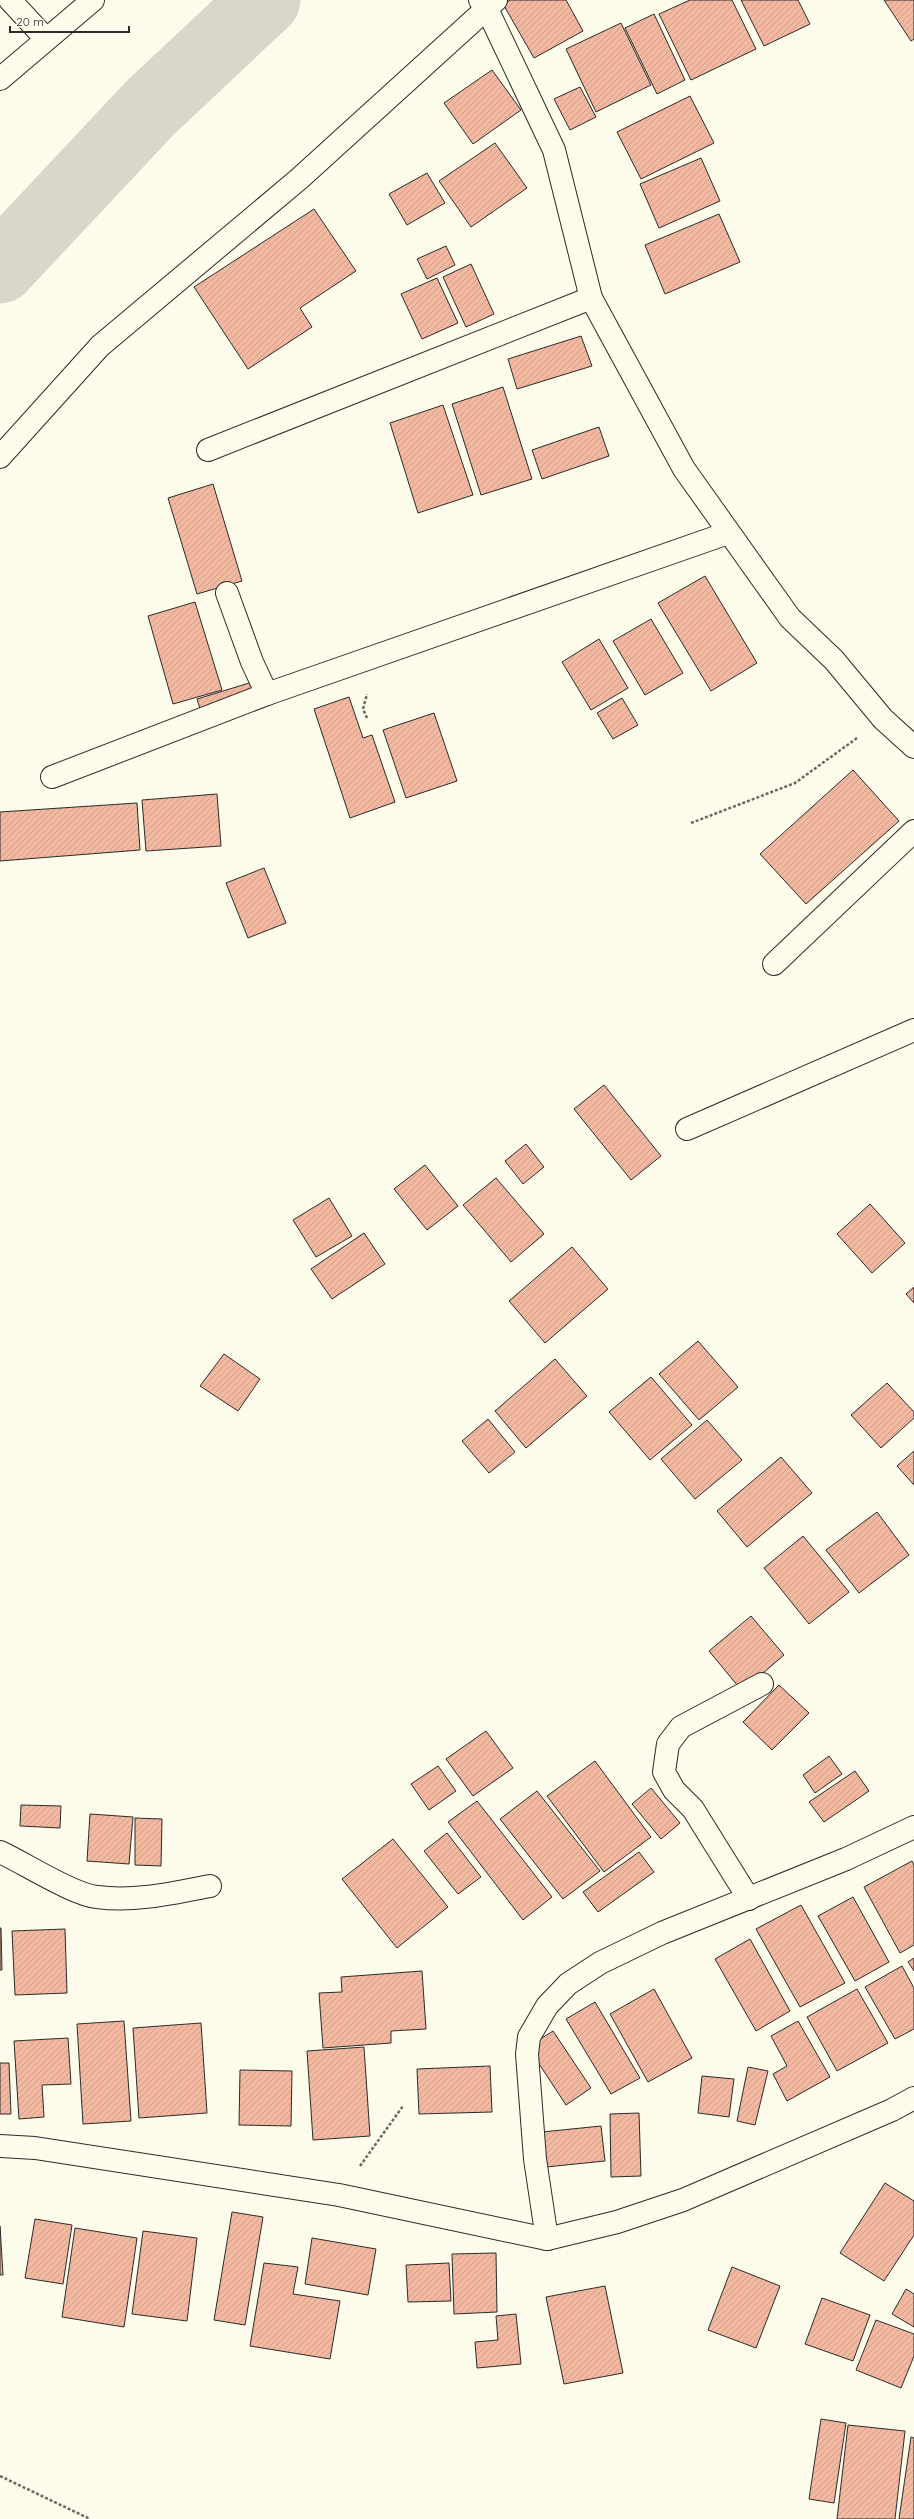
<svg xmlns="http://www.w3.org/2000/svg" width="914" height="2519" viewBox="0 0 914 2519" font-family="Quicksand,sans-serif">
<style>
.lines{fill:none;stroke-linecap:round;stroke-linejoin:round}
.river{stroke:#d8d7c9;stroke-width:71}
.building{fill:url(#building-hatch);stroke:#2b2b2b}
.minor-casing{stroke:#2b2b2b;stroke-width:24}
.path{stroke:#6a6964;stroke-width:2.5;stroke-dasharray:3 2;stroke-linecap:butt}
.minor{stroke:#fdfbea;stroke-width:22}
</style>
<defs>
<pattern id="building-hatch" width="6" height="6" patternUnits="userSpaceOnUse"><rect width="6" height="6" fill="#f2b8a0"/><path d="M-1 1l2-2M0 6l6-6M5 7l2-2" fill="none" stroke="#d09e8a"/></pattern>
</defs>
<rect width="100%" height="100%" fill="#fdfbea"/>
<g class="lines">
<!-- river -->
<polyline class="river" points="0,268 150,108 265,0"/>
</g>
<!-- building -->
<g class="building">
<polygon points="510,0 566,0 583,31 534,58 503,4"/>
<polygon points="690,0 732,0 756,49 691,80 659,14"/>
<polygon points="741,0 798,0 810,24 764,46"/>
<polygon points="884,0 914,0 914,39 911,41"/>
<polygon points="654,14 685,80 657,94 625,28"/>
<polygon points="621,23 651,85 596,112 566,49"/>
<polygon points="492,70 521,110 473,144 444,103"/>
<polygon points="580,87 596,117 570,130 554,99"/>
<polygon points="690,96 714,143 641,179 617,132"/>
<polygon points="495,143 527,188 471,227 439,181"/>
<polygon points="701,158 720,201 659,228 640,184"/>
<polygon points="427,173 445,203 407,225 389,194"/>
<polygon points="314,209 356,271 300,308 312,327 248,369 194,287"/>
<polygon points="719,214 740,262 665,294 645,245"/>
<polygon points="446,246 455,265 427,279 417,259"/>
<polygon points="471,264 494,314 466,327 443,277"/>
<polygon points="437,278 458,323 422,339 401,294"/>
<polygon points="581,336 592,366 517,389 508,359"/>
<polygon points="503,387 532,479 481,495 452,404"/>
<polygon points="443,405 473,495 418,513 390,423"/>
<polygon points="599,427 609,456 542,479 532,450"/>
<polygon points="213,484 242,581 197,594 168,498"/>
<polygon points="705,576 757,663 711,691 658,603"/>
<polygon points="195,602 222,690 173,704 148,616"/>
<polygon points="651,619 683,673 645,695 613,641"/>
<polygon points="599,639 628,688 591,710 562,662"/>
<polygon points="259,680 263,693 201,712 197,699"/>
<polygon points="349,697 363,738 372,735 395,802 350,818 314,709"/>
<polygon points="622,698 638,725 613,739 597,713"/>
<polygon points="434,713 457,781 406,798 383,730"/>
<polygon points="853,770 899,821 806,904 760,854"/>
<polygon points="217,794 221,846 146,851 142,800"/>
<polygon points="137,803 140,850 0,861 0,812"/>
<polygon points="264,868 286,923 248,938 226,883"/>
<polygon points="604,1085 661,1156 631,1180 574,1109"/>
<polygon points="526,1144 544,1167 523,1184 505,1161"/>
<polygon points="425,1165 458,1206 427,1230 394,1189"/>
<polygon points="496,1178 544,1234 511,1262 463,1205"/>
<polygon points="329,1198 352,1236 316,1257 293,1220"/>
<polygon points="870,1204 905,1243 872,1273 837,1234"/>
<polygon points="364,1233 385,1264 332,1299 311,1269"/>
<polygon points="572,1247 608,1289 545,1343 509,1301"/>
<polygon points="914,1287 914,1303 906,1294"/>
<polygon points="698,1341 738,1387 699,1420 659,1374"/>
<polygon points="224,1354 260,1379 238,1411 200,1386"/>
<polygon points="555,1359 587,1396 526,1448 495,1411"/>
<polygon points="651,1377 692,1425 650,1460 609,1412"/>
<polygon points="887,1383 914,1412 914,1418 881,1448 851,1415"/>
<polygon points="488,1419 515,1452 489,1473 462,1441"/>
<polygon points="707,1420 742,1460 695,1499 661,1459"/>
<polygon points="914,1451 914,1485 897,1466"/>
<polygon points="781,1457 812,1493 747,1547 717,1511"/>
<polygon points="877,1512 909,1555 859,1593 826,1550"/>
<polygon points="803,1536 849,1592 809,1624 764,1568"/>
<polygon points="751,1616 784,1655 742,1691 709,1651"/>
<polygon points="779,1685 809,1713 772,1750 743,1722"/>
<polygon points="486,1731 513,1768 473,1796 446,1759"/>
<polygon points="829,1756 842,1774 815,1793 803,1775"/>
<polygon points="595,1761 651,1837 604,1872 547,1796"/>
<polygon points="438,1766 456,1791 429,1810 411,1784"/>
<polygon points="855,1771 869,1791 824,1822 809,1802"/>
<polygon points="651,1788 680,1823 661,1839 632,1804"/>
<polygon points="537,1791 600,1871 563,1899 500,1819"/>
<polygon points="477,1801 552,1897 523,1920 448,1822"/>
<polygon points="21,1805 61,1806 60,1828 20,1826"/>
<polygon points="90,1814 133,1817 129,1864 87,1861"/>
<polygon points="135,1818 162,1819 161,1866 135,1865"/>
<polygon points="447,1833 481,1877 458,1894 424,1851"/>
<polygon points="393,1839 448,1907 397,1948 342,1879"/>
<polygon points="639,1852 654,1872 598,1912 583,1892"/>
<polygon points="912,1861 914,1865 914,1945 900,1953 864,1887"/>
<polygon points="853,1897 889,1962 855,1981 818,1916"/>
<polygon points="801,1905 845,1983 800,2007 756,1929"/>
<polygon points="0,1928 1,1928 2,1970 0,1970"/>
<polygon points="65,1929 67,1993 15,1995 12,1931"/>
<polygon points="750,1939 790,2011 756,2031 715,1959"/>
<polygon points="914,1958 914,1971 908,1962"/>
<polygon points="902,1966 914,1988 914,2029 895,2039 865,1987"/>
<polygon points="422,1971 426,2029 391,2031 391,2043 323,2048 319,1993 342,1992 341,1977"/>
<polygon points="654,1989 692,2058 648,2082 610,2014"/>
<polygon points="857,1989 888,2043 837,2071 807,2017"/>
<polygon points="595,2002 640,2078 611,2094 566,2019"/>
<polygon points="124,2021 131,2121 83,2124 77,2024"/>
<polygon points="798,2021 830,2077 787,2101 773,2074 787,2066 771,2036"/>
<polygon points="201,2023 207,2113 139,2118 133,2028"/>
<polygon points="553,2031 591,2088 566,2105 528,2047"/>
<polygon points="68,2038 71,2084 42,2085 44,2117 19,2119 14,2041"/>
<polygon points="364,2047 370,2136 313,2140 307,2051"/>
<polygon points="0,2063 9,2063 11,2114 0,2114"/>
<polygon points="490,2066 492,2112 419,2114 417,2069"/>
<polygon points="748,2067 768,2071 755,2125 737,2121"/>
<polygon points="240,2070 292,2071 291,2126 239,2125"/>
<polygon points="702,2076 734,2079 729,2117 698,2113"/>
<polygon points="639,2113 641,2176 611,2177 610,2114"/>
<polygon points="601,2126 605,2161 546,2167 542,2132"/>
<polygon points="885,2183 914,2201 914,2235 884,2281 840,2253"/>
<polygon points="232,2212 263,2217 245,2325 214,2320"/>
<polygon points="35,2219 72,2225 63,2284 25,2278"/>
<polygon points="0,2226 3,2275 0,2275"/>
<polygon points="75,2228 137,2238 124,2327 62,2317"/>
<polygon points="143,2231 197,2238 187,2321 132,2314"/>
<polygon points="312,2238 376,2249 368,2295 305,2284"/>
<polygon points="496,2253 497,2312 454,2314 452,2254"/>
<polygon points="264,2263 298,2267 293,2294 340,2301 330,2359 250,2346"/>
<polygon points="449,2263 451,2301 408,2302 406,2265"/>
<polygon points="732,2267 780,2286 756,2348 708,2330"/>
<polygon points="605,2286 623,2373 564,2384 546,2297"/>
<polygon points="906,2289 914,2294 914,2327 892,2314"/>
<polygon points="822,2298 870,2315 853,2361 805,2344"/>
<polygon points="516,2314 521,2364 477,2368 475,2342 498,2340 496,2316"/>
<polygon points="876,2320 914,2334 914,2356 901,2388 856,2370"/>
<polygon points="821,2419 846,2423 834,2503 809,2499"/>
<polygon points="848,2425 905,2431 895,2519 837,2519"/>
<polygon points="911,2437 914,2438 914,2519 899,2519"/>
</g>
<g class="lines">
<defs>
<g id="minor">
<polyline points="10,0 46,39"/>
<polyline points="480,0 487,9 554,150 591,298 684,469 790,618 834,660 883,719 914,747"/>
<polyline points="0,79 93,0"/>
<polyline points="208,450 591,298"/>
<polyline points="0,457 100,346 299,179 496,0"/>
<polyline points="227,593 252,662 267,694 728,533"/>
<polyline points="52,777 267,694"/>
<polyline points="774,964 914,831"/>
<polyline points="687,1129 914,1030"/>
<path d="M0 1852C24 1863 74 1895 97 1897 135 1902 174 1893 210 1886"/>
<polyline points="749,1899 693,1809 674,1790 664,1772 668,1744 681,1727 762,1684"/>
<polyline points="0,2146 35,2148 339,2195 547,2239 617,2222 683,2200 892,2110 914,2098"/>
<polyline points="547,2239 535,2159 527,2054 529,2037 547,2006 568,1984 600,1963 662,1933 846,1859 914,1827"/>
</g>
</defs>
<!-- minor casing -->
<use href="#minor" class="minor-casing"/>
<!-- path -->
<g class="path">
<polyline points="367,718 363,709 367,694"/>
<polyline points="691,823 795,783 857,738"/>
<polyline points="360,2166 403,2106"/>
<polyline points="0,2476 90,2519"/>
</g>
<!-- minor -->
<use href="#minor" class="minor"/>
</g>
<!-- scale -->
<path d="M10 26v6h119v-6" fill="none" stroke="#2b2b2b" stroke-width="2"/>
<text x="16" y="26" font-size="12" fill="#2b2b2b" stroke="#fdfbea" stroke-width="3" paint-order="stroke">20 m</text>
</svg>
